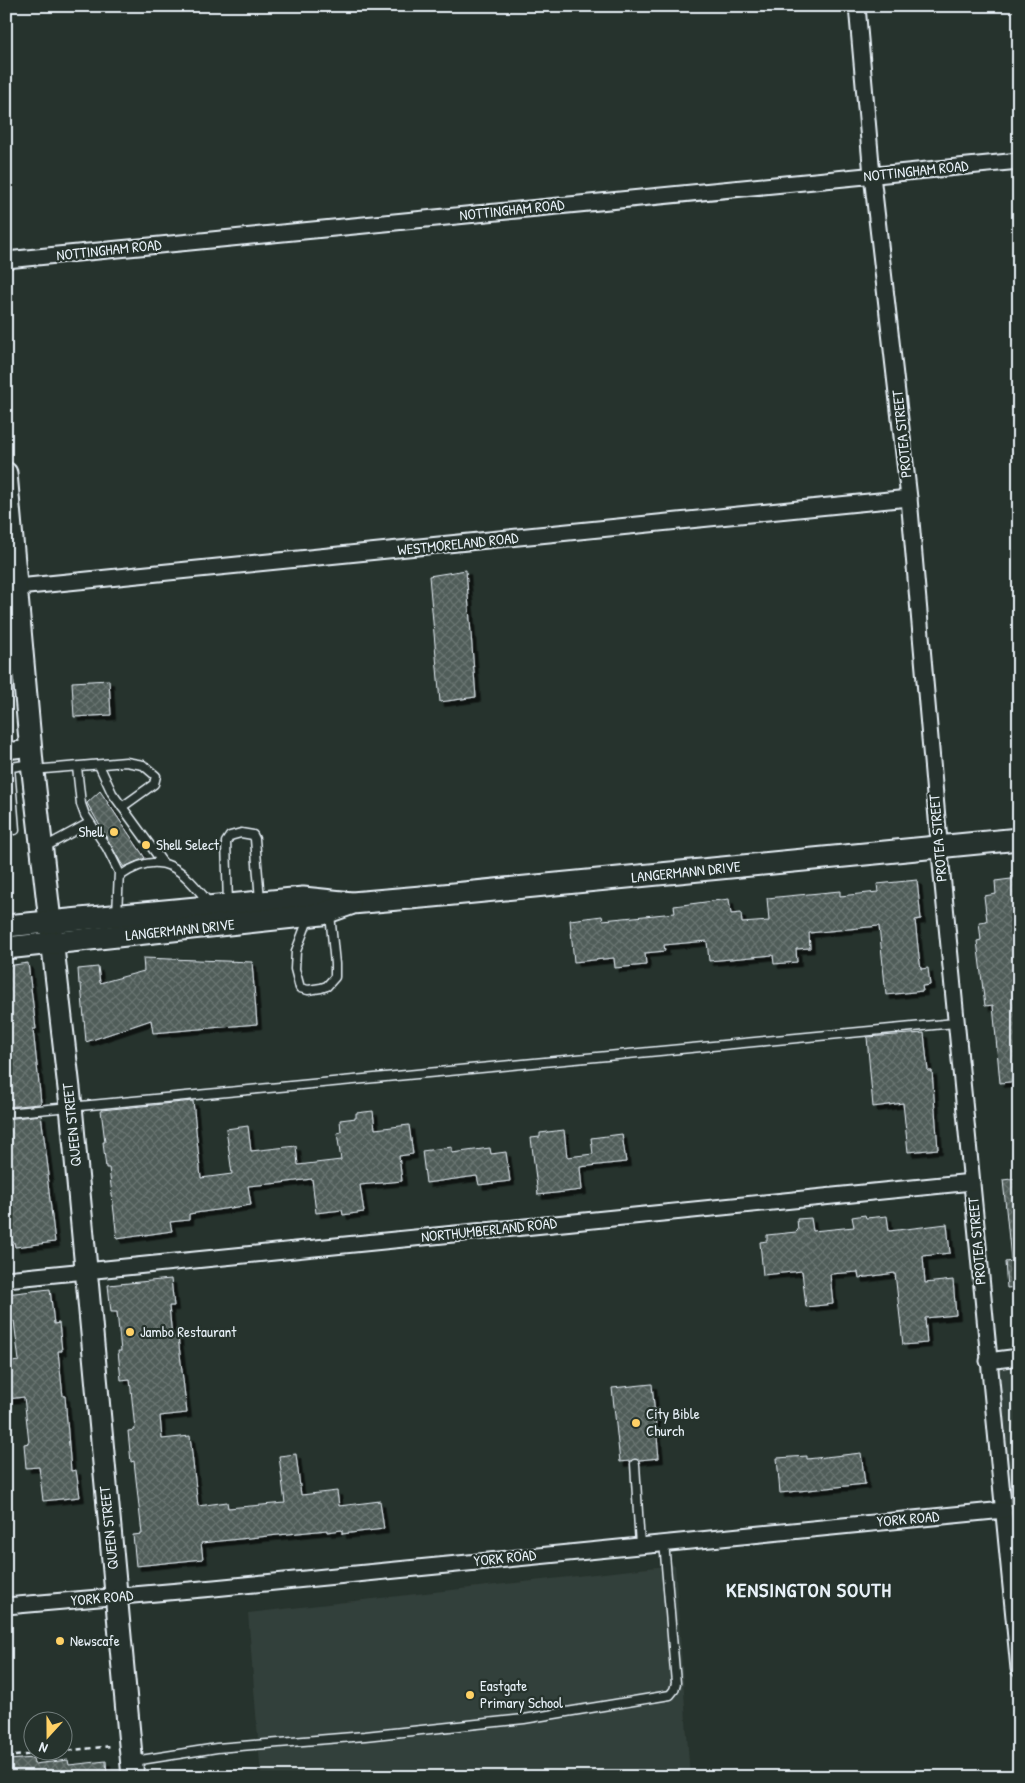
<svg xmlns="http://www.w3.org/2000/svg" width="1025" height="1783" viewBox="0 0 1025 1783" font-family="'Patrick Hand',sans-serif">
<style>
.built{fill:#333f3a}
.building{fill:url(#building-cross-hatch);stroke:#e8f1f8;filter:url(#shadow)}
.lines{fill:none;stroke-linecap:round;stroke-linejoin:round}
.lane-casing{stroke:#e8f1f8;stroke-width:11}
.street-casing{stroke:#e8f1f8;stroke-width:19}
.secondary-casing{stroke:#e8f1f8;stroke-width:25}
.path{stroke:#e8f1f8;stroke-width:2.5;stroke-dasharray:5 4;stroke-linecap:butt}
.lane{stroke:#26332d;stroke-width:8}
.street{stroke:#26332d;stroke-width:15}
.secondary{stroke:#26332d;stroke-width:21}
.poi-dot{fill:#ffd166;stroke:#26332d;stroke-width:2}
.labels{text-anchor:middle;stroke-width:4.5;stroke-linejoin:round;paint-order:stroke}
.street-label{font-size:15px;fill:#e8f1f8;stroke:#26332d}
.poi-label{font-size:15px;fill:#e8f1f8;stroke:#26332d;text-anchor:start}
.district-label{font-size:20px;font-weight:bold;letter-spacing:1px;fill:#e8f1f8;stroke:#26332d}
</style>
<defs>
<pattern id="building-cross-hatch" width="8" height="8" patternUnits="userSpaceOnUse" patternTransform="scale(1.25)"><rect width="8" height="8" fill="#505c59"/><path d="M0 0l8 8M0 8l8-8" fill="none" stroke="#697472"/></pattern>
<filter id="shadow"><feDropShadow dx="4.5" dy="4.5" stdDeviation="0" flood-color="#0009"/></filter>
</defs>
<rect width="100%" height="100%" fill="#26332d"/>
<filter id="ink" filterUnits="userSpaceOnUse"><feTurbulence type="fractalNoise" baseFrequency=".02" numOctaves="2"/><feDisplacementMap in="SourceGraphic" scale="10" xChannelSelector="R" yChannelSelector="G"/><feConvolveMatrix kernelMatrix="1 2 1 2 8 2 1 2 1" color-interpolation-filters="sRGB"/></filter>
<g filter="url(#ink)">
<!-- built -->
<g class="built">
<polygon points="1019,1349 1019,1696 988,1352"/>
<polygon points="675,1565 690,1777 261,1777 248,1613"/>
</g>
<!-- building -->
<g class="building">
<polygon points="466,570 476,697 440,702 429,576"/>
<polygon points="109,680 111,715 74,717 72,682"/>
<polygon points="100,791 145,858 124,867 121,863 87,803"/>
<polygon points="1019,878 1019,1081 1000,1083 993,1005 985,1006 977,941 981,940 979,922 987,921 984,896 996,894 995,881"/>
<polygon points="917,880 921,919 915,920 919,956 921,969 928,968 930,985 922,986 923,991 886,995 879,926 809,933 810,948 796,949 797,962 774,964 773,955 709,961 707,941 664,945 665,951 645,953 646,965 615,968 614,958 574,962 570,920 602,916 603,920 675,913 674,906 729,899 731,914 741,913 742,923 769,921 767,898 840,891 840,896 878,892 877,884"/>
<polygon points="143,958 252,962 257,1024 153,1033 151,1020 86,1042 81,984 79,984 78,969 98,967 100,983 144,971"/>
<polygon points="28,963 36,1029 33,1029 41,1102 39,1104 6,1107 6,1083 11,1083 6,1043 6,966"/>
<polygon points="924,1033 928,1071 932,1071 938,1149 908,1152 903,1103 873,1107 867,1037"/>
<polygon points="193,1101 201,1178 232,1174 226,1129 248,1126 251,1151 296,1146 298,1165 341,1160 337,1133 341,1132 340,1120 356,1118 356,1113 373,1111 375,1129 409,1125 413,1154 399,1156 402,1181 360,1185 364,1212 343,1215 342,1210 316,1213 312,1179 280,1183 248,1186 251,1205 189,1214 189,1220 170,1222 172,1231 117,1239 109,1168 106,1168 103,1142 105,1142 101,1110"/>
<polygon points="41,1115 49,1175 47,1175 55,1242 15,1247 14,1242 6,1243 6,1197 11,1196 6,1159 6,1150 9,1150 6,1119"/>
<polygon points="564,1130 567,1157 593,1154 591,1138 622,1134 626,1162 580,1167 582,1190 538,1195 531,1138 540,1137 540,1133"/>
<polygon points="452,1147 452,1153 490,1148 491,1154 506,1152 510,1181 479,1185 477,1176 426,1183 422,1151"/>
<polygon points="1019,1178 1019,1259 1011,1259 1003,1180"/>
<polygon points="865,1215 866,1218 887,1216 889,1231 947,1224 950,1253 923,1256 925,1283 953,1280 956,1315 925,1318 927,1343 903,1345 895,1273 859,1278 858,1272 830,1274 833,1304 806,1307 802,1271 763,1275 760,1242 767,1241 767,1235 796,1232 798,1230 797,1219 811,1218 813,1231 854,1227 852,1217"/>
<polygon points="1019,1260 1019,1287 1007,1288 1005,1262"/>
<polygon points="171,1279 174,1306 169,1306 172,1337 178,1337 187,1413 160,1416 162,1439 190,1436 198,1506 227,1502 228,1508 285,1503 279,1456 296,1454 301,1495 337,1491 339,1506 380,1501 384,1529 342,1534 342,1530 327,1532 327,1530 201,1543 203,1559 136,1566 133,1535 142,1534 134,1461 131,1462 128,1431 135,1430 130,1379 121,1380 118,1351 121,1351 117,1312 111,1312 108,1285"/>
<polygon points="50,1289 54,1324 59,1323 62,1351 58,1351 63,1396 65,1396 71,1471 76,1470 80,1497 43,1501 39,1467 26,1468 24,1444 29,1443 24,1397 8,1399 6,1363 19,1361 14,1321 6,1322 6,1294"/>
<polygon points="652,1384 659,1458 620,1462 612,1388"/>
<polygon points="861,1453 865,1484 780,1493 777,1458 807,1456 807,1459"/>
<polygon points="33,1758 34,1764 68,1760 69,1765 106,1761 107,1777 10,1777 9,1760"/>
</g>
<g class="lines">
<defs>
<g id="lane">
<polyline points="99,765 112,793 163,863"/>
<polyline points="10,767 15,830"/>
<polyline points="77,767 81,804 85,815 107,848 119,872 117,914"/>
<polyline points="6,768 30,764"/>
<polyline points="33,770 126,762 143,765 156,776 154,784 122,807"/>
<polyline points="43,848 89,823"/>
<path d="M120 876C163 846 183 871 210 904"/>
<polyline points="228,903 226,842 230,836 241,833 253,835 255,839 260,900"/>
<polyline points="309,917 296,951 295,969 300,988 308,990 321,988 327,986 335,977 335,964 330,914"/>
<polyline points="6,1113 955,1023"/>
<polyline points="635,1464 640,1545"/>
<polyline points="134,1761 217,1748 365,1736 524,1719 670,1695 674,1690 676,1683 664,1542"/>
</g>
<g id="street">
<polyline points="857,6 872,175 909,498 941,864 1019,1669"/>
<polyline points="6,260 1019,161"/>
<polyline points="8,588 909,498"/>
<polyline points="6,751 31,748"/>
<polyline points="6,1279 972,1182"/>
<polyline points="988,1361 1019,1357"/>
<polyline points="6,1606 214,1588 1004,1510"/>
</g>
<g id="secondary">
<polyline points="6,473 32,763 71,1106 133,1777"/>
<polyline points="6,926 303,898 352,903 433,896 1019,839"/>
<polyline points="6,948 322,914 350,904"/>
</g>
</defs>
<!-- lane casing -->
<use href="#lane" class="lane-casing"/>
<!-- street casing -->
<use href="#street" class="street-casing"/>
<!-- secondary casing -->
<use href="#secondary" class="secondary-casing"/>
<!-- path -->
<polyline class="path" points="6,1757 112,1746"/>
<!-- lane -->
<use href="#lane" class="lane"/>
<!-- street -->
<use href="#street" class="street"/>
<!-- secondary -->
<use href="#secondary" class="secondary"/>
</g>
</g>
<!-- markers -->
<g class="poi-dot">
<circle cx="114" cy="832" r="5"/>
<circle cx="146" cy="845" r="5"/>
<circle cx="130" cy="1332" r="5"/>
<circle cx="636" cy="1423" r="5"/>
<circle cx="60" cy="1641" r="5"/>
<circle cx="470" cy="1695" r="5"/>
</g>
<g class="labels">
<!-- street labels -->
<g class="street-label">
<text transform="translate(916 171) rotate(-6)" y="5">NOTTINGHAM ROAD</text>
<text transform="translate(512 210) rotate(-6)" y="5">NOTTINGHAM ROAD</text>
<text transform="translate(109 250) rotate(-6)" y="5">NOTTINGHAM ROAD</text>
<text transform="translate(902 434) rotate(-96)" y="5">PROTEA STREET</text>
<text transform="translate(458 544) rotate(-6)" y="5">WESTMORELAND ROAD</text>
<text transform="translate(938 838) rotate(-95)" y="5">PROTEA STREET</text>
<text transform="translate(686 872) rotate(-6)" y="5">LANGERMANN DRIVE</text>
<text transform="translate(180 930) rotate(-6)" y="5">LANGERMANN DRIVE</text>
<text transform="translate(72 1125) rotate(-96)" y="5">QUEEN STREET</text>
<text transform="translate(489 1230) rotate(-6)" y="5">NORTHUMBERLAND ROAD</text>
<text transform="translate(977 1241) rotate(-95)" y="5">PROTEA STREET</text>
<text transform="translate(908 1519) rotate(-5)" y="5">YORK ROAD</text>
<text transform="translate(109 1528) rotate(-96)" y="5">QUEEN STREET</text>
<text transform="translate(505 1558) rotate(-6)" y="5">YORK ROAD</text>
<text transform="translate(102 1598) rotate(-5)" y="5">YORK ROAD</text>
</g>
<!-- poi labels -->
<g class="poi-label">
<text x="104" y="837" text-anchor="end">Shell</text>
<text x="156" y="850">Shell Select</text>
<text x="140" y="1337">Jambo Restaurant</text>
<text x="646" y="1419">City Bible<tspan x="646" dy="17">Church</tspan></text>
<text x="70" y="1646">Newscafe</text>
<text x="480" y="1691">Eastgate<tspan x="480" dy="17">Primary School</tspan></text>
</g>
<!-- district labels -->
<g class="district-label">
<text x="809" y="1597">KENSINGTON SOUTH</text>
</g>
</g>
<!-- margin -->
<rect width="1025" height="1783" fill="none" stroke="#26332d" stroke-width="25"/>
<rect x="12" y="12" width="1000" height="1758" fill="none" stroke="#e8f1f8" stroke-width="2" filter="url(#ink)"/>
<!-- north arrow -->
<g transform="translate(48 1736) rotate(201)"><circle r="24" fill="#26332d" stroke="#747f7e"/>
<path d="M0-4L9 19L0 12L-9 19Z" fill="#ffd166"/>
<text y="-8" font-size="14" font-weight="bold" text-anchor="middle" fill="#e8f1f8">N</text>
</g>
</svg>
